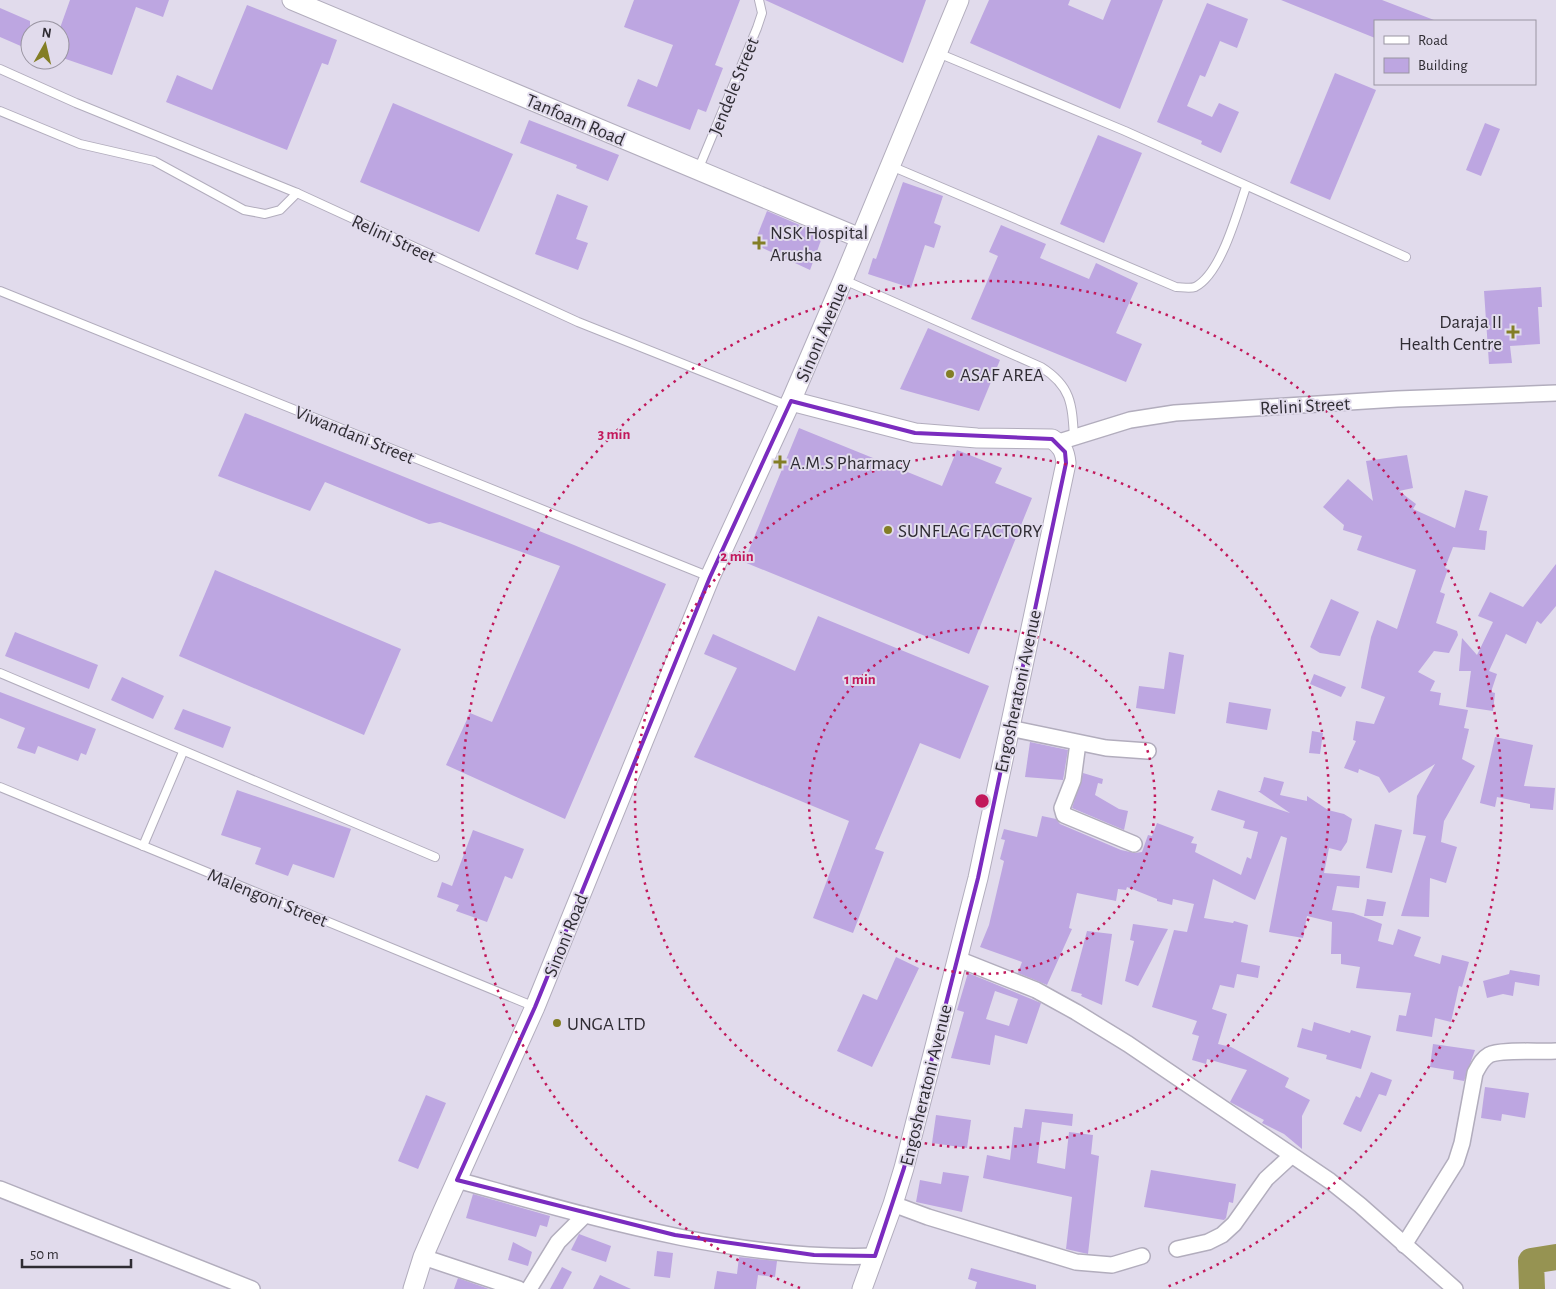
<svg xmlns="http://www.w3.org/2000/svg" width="1556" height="1289" viewBox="0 0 1556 1289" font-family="'Alegreya Sans',sans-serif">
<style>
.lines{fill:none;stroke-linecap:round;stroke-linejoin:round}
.river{stroke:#969352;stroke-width:26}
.building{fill:#bda6e1;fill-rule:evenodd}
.service-casing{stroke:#b2adbd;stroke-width:10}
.minor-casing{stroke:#b2adbd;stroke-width:18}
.tertiary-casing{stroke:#b2adbd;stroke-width:21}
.service{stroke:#fff;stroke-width:8}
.minor{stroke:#fff;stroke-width:15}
.tertiary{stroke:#fff;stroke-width:19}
.marked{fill:none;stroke:#7b2cbf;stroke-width:4;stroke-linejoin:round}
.ring{fill:none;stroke:#c2185b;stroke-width:2.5;stroke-dasharray:2.5 5}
.poi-dot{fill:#837e25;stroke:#e1dbec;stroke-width:2}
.labels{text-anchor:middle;stroke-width:4;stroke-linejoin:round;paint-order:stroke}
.street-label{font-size:19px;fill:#2f2c33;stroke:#e1dbec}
.poi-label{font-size:19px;fill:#2f2c33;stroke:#e1dbec;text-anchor:start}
.centre{fill:#c2185b;stroke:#e1dbec;stroke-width:2.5}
.ring-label{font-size:15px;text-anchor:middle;font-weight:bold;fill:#c2185b;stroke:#e1dbec;stroke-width:4;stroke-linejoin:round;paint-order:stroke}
</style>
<rect width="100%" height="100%" fill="#e1dbec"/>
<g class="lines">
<!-- river -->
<polyline class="river" points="1532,1289 1531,1261 1556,1257"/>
</g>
<!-- building -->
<g class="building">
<polygon points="70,0 169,0 163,17 136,7 112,75 60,57 60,28"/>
<polygon points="634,0 740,0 715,65 723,68 706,112 698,109 690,130 627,106 638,79 657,87 673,45 624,27"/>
<polygon points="765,0 926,0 903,63"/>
<polygon points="989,0 1070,0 1068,5 1103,20 1111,0 1163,0 1120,109 970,43"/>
<polygon points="1281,0 1382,0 1434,20 1375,21 1375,38"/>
<polygon points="1207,3 1248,19 1237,48 1220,41 1205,77 1200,75 1187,106 1212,117 1219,103 1239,112 1221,153 1201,144 1202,141 1157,122"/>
<polygon points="247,5 337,40 328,65 322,63 287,150 166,102 177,75 212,90"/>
<polygon points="0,8 30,21 30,50 0,37"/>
<polygon points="1335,73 1376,90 1330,200 1290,183"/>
<polygon points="393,103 513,154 479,232 360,182"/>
<polygon points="529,120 619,155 608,181 576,168 577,165 520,143"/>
<polygon points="1485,123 1500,129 1481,176 1466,170"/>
<polygon points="1098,135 1142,153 1104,243 1060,224"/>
<polygon points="903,182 943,196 934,223 941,226 934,248 925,245 911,288 868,274 873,258 876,259"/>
<polygon points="557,194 588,206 576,239 588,243 578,270 535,254"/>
<polygon points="767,211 823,235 810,270 754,244"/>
<polygon points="1001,225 1046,244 1040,258 1089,279 1096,263 1138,283 1116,333 1142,344 1126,382 971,319 998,256 989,252"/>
<polygon points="1541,287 1542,307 1538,307 1540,344 1510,346 1512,363 1489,364 1484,291"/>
<polygon points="928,328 1000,360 979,411 900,389"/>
<polygon points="245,413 574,545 666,584 565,819 446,765 470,713 492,722 560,566 440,522 429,524 325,482 310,511 218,476"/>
<polygon points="799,428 942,486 957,450 1002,468 995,483 1032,498 969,654 744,562"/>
<polygon points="1407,455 1413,488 1399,491 1416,504 1413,509 1455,528 1465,490 1488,496 1479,530 1487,531 1485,550 1453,547 1445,568 1448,569 1440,592 1445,594 1436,623 1457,631 1458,635 1449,653 1434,651 1418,672 1435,681 1430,691 1441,693 1439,705 1468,710 1464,728 1469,729 1462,759 1475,766 1444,821 1441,842 1457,847 1446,883 1430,878 1429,917 1401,916 1426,836 1413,834 1417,796 1435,764 1389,793 1379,777 1359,769 1358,773 1344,768 1356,741 1353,740 1356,721 1374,724 1385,697 1361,688 1371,637 1377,620 1397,629 1416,570 1357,550 1362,536 1343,530 1344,525 1323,507 1348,479 1373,501 1366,461"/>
<polygon points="1556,564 1556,606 1541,624 1537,621 1526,644 1506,634 1489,671 1497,674 1491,692 1495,693 1493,711 1466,707 1471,671 1459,671 1462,638 1477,655 1493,622 1478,616 1490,592 1523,607"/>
<polygon points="215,570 401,649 364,735 179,656"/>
<polygon points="1331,599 1359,612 1340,656 1320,653 1310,647"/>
<polygon points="818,616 989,686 960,759 920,743 875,849 884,852 853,933 813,918 849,821 694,757 737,668 704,654 713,634 795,671"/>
<polygon points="15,632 98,665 89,689 5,656"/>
<polygon points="1169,652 1184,655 1175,714 1136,708 1139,686 1164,689"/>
<polygon points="1314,674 1346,687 1341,697 1310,684"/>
<polygon points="122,677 164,696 153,719 111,700"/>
<polygon points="0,692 96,729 86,755 81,753 78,761 38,746 35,754 17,748 25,728 0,718"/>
<polygon points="1229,702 1271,709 1267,730 1226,723"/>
<polygon points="183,709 231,727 223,748 174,729"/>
<polygon points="1312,731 1323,733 1320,754 1309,753"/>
<polygon points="1495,737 1533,745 1524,786 1555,788 1553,810 1530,808 1530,804 1497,797 1495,807 1480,803"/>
<polygon points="1030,742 1068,750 1063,780 1025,777"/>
<polygon points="1083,773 1103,779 1102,784 1098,783 1095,795 1119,809 1128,811 1124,830 1072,808"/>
<polygon points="1264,777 1284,782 1280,795 1307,801 1307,796 1328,810 1344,814 1352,819 1347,842 1341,851 1329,848 1324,873 1360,876 1359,888 1337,886 1332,910 1353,913 1382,924 1378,941 1393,945 1398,929 1421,937 1414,956 1440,964 1442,955 1469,962 1462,987 1459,986 1451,1022 1435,1018 1432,1037 1396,1031 1399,1015 1406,1016 1411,993 1356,988 1360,967 1341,964 1341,954 1331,954 1332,922 1307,916 1303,938 1269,932 1287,838 1281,836 1255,900 1213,879 1204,918 1233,923 1234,921 1248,925 1241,962 1260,966 1258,978 1237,974 1234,988 1220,985 1212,1009 1227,1014 1218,1044 1231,1047 1289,1078 1285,1087 1310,1100 1302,1116 1302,1149 1284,1134 1262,1123 1264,1120 1230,1102 1247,1070 1207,1059 1206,1064 1192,1060 1199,1036 1192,1034 1197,1021 1152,1007 1174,930 1187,932 1194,904 1173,899 1172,905 1157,901 1157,899 1127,887 1126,890 1118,889 1116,901 1077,893 1069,928 1072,929 1047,985 1018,973 1022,962 980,947 989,925 1004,861 1000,859 1005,840 1001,839 1004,829 1037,837 1042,816 1056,819 1060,824 1121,850 1135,853 1142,852 1148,835 1152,836 1157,823 1194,837 1191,843 1197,844 1195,852 1241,875 1247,857 1251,859 1258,832 1243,828 1245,821 1211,810 1218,790 1290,813 1258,791 1260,791"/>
<polygon points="237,790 351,829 334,878 293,864 288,876 255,864 261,848 221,835"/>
<polygon points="1375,824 1402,830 1392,873 1366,868"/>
<polygon points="473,830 524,849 512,879 505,876 487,922 456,911 459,905 437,897 442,882 452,886"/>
<polygon points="1367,899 1386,902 1383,916 1364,916"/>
<polygon points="1133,924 1168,929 1138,986 1125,981 1134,941 1130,940"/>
<polygon points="1087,931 1112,934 1102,1005 1081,996 1082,994 1071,991"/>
<polygon points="896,957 919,968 872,1067 837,1051 863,994 877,1000"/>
<polygon points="1510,970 1540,975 1539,986 1515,982 1513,996 1503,994 1487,998 1483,981 1509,974"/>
<path d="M968 973 1041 1003 1027 1044 995 1035 990 1065 951 1058 964 1012 957 1010ZM995 991 1018 999 1009 1026 986 1019Z"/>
<polygon points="1314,1022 1350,1033 1351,1030 1371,1036 1361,1069 1326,1059 1327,1055 1297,1047 1302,1028 1312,1031"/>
<polygon points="1433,1044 1475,1050 1464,1081 1453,1079 1454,1071 1430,1067"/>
<polygon points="1371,1072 1392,1080 1386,1096 1379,1094 1361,1132 1343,1124 1356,1096 1360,1098"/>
<polygon points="1485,1087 1529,1093 1525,1118 1502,1114 1501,1121 1481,1118"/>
<polygon points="426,1095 446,1103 418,1169 398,1161"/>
<polygon points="1025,1109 1073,1114 1072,1126 1042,1122 1037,1163 1065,1169 1069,1132 1093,1135 1091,1154 1099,1156 1088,1254 1066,1249 1072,1197 983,1178 987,1155 1010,1160 1014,1127 1022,1128"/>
<polygon points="936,1115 971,1120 967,1148 932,1143"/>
<polygon points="1151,1170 1236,1184 1233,1203 1229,1202 1226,1218 1224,1220 1144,1207"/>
<polygon points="943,1172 969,1176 962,1212 916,1202 920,1180 941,1184"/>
<polygon points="473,1194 550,1216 547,1227 540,1225 536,1237 466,1218"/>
<polygon points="579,1234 611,1246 606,1262 571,1250"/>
<polygon points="513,1242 532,1252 528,1266 508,1260"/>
<polygon points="657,1251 673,1253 670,1278 654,1276"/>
<polygon points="739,1257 777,1261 775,1277 758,1275 756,1289 714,1289 717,1271 737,1274"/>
<polygon points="562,1267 572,1272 563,1289 550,1289"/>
<polygon points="971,1268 1036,1285 1036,1289 975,1289 977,1282 968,1279"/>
<polygon points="600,1275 631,1289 593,1289"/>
<polygon points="458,1278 489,1289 454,1289"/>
</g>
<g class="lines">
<defs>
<g id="service">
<polyline points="938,53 1125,131 1406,257"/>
<polyline points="0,69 76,103 297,193 578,322 789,406"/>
<polyline points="0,111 80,144 154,161 244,210 265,214 280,210 297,193"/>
<path d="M891 166 1176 287C1181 287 1190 289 1195 287 1221 274 1237 213 1246 187"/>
<polyline points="698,170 757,28 762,13 759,0"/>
<path d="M844 280 1041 367C1071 386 1072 403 1074 437"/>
<polyline points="0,291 710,577"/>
<polyline points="0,673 435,857"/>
<polyline points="0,787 535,1007"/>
<polyline points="143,846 183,752"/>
</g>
<g id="minor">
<polyline points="1059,442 1130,420 1175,413 1397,399 1556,393"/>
<polyline points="1009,728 1106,748 1148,751"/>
<polyline points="1078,743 1073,780 1062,808 1064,815 1134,844"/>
<polyline points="958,959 1036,990 1076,1012 1128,1044 1330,1181 1360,1205 1455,1289"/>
<path d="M457 1180C591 1217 735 1261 875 1256"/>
<polyline points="0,1189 252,1289"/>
<polyline points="893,1204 928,1217 1076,1262 1112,1265 1142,1256"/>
<path d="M1404 1245 1456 1162 1462 1143 1475 1073C1479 1066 1482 1059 1489 1055 1500 1049 1540 1052 1556 1051"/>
<polyline points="1177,1249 1208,1242 1222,1235 1234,1224 1266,1179 1291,1156"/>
<polyline points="423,1257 519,1289"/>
<polyline points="529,1289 558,1242 585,1215"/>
</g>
<g id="tertiary">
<polyline points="292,0 860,238"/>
<path d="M791 401 915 433 977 438 1052 439C1062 445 1065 452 1066 463L978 878 904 1168 893 1204 862 1289"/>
<polyline points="413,1289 423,1257 443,1211 535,1007 710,577 791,401 843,280 959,0"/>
</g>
</defs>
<!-- service casing -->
<use href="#service" class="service-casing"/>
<!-- minor casing -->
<use href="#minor" class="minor-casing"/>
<!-- tertiary casing -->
<use href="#tertiary" class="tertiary-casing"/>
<!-- service -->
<use href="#service" class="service"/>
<!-- minor -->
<use href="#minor" class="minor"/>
<!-- tertiary -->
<use href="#tertiary" class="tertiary"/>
</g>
<!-- marked area -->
<path class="marked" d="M791 401 915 433 1052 439 1065 452 1066 463 978 878 904 1168 875 1256 814 1255 675 1235 457 1180 535 1007 710 577Z"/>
<!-- distance rings -->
<g class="ring">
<circle cx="982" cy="801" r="173"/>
<circle cx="982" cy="801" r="347"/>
<path d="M800 1288A520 520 0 1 1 1164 1288"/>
</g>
<!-- markers -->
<g class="poi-dot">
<path d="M756.5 235.5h5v5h5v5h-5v5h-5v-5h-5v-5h5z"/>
<path d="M1510.5 324.5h5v5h5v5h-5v5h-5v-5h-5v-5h5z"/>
<circle cx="950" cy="374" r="5"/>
<path d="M777.5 454.5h5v5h5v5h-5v5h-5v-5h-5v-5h5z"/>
<circle cx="888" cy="530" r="5"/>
<circle cx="557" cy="1023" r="5"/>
</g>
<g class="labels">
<!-- street labels -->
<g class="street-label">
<text transform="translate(733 86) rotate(-68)" y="7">Jendele Street</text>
<text transform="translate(576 119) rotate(23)" y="7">Tanfoam Road</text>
<text transform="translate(394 238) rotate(25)" y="7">Relini Street</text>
<text transform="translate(821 332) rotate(-67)" y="7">Sinoni Avenue</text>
<text transform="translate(1305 405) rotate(-3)" y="7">Relini Street</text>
<text transform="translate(355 434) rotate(22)" y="7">Viwandani Street</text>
<text transform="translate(1017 691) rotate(-78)" y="7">Engosheratoni Avenue</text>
<text transform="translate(268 897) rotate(22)" y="7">Malengoni Street</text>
<text transform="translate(565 935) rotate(-68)" y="7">Sinoni Road</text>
<text transform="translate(925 1085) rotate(-76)" y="7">Engosheratoni Avenue</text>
</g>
<!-- poi labels -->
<g class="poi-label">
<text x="770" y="239">NSK Hospital<tspan x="770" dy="22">Arusha</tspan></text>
<text x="1502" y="328" text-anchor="end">Daraja II<tspan x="1502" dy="22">Health Centre</tspan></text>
<text x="960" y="381">ASAF AREA</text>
<text x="790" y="469">A.M.S Pharmacy</text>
<text x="898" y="537">SUNFLAG FACTORY</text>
<text x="567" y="1030">UNGA LTD</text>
</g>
</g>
<circle cx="982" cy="801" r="8" class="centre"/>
<g class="ring-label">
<text x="614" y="439">3 min</text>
<text x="737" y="561">2 min</text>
<text x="860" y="684">1 min</text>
</g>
<!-- legend -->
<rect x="1374" y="20" width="162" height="65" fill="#e1dbec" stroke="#9a95a2"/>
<rect x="1384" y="36" width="25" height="8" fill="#ffffff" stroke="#9a95a2"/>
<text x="1418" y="45" font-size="15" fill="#2f2c33">Road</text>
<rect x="1384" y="58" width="25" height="15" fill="#bda6e1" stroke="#9a95a2"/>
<text x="1418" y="70" font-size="15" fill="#2f2c33">Building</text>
<!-- north arrow -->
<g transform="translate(45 45) rotate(8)"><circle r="24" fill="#e1dbec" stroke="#9a95a2"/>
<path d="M0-4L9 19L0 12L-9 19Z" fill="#837e25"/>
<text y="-8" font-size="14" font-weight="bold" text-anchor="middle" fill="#2f2c33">N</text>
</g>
<!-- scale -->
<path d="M22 1259v8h109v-8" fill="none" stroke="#2f2c33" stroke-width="2.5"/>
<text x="30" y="1259" font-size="15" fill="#2f2c33" stroke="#e1dbec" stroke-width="4" paint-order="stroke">50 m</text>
</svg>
